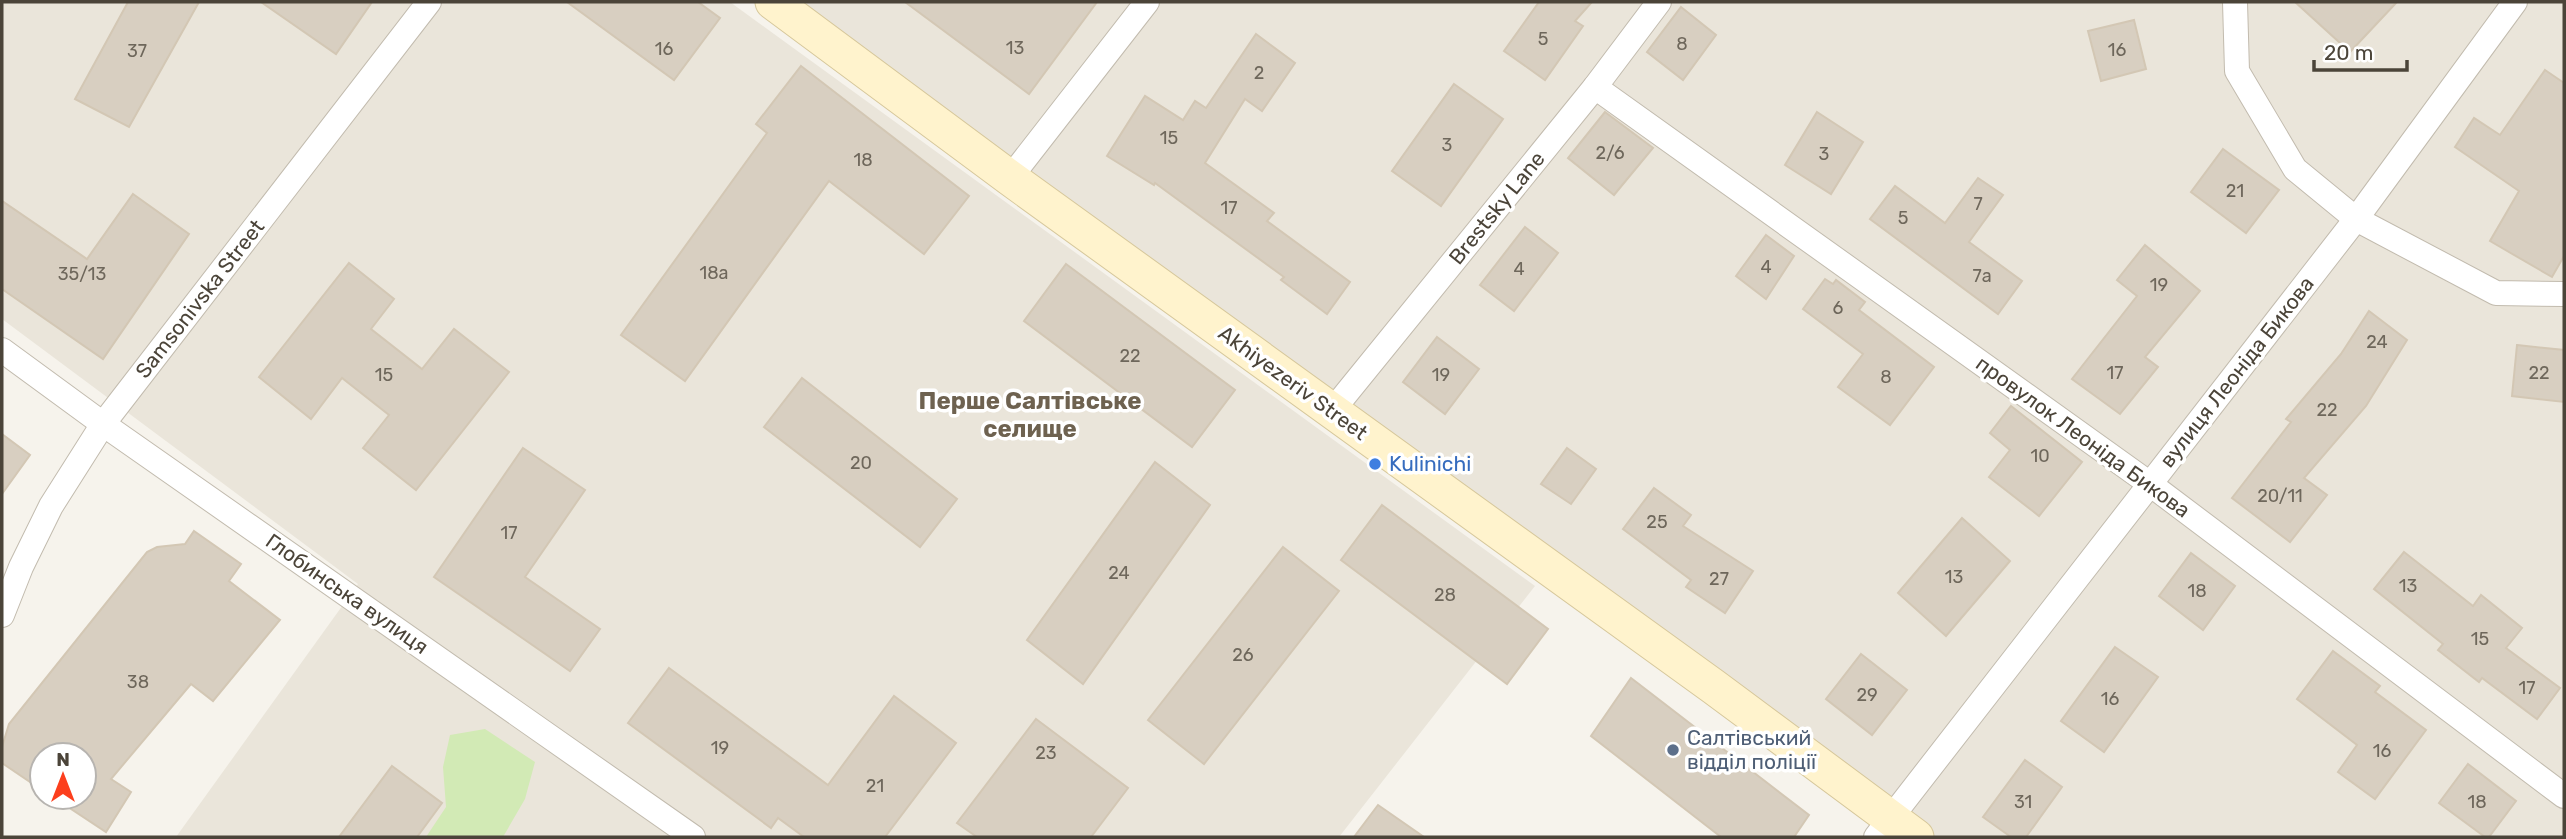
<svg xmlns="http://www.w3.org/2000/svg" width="2566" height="839" viewBox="0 0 2566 839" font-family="Rubik,sans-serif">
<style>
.residential{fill:#eae5da}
.green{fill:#d2eab5}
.building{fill:#d8cfc1;stroke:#d3c7b4;stroke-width:2}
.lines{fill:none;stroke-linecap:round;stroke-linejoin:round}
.minor-casing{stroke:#c2bbae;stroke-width:26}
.secondary-casing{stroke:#d6c79b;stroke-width:37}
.minor{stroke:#fff;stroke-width:24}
.secondary{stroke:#fff3cd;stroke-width:35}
.shop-dot{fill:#3f7fe0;stroke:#fff;stroke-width:2.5}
.service-dot{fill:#5c6f8a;stroke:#fff;stroke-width:2.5}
.labels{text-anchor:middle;stroke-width:7;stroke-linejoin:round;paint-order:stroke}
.number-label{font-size:18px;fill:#6e675b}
.street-label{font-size:21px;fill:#4b4439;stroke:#fff}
.shop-label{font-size:21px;fill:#366cbe;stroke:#fff;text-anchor:start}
.service-label{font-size:21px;fill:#4e5e75;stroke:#fff;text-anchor:start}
.quarter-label{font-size:24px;font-weight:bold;fill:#6e6250;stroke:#fff}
</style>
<rect width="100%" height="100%" fill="#f6f3ec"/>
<!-- residential -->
<g class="residential">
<polygon points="2,2 730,2 1535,586 1339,837 176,837 358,584 2,319"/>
<polygon points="782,2 2564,2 2564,837 1926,837"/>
</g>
<!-- green -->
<polygon class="green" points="485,729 535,762 525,799 503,837 426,837 446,807 443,767 450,735"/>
<!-- building -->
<g class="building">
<polygon points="128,2 199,2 129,127 75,99"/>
<polygon points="261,2 372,2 336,54"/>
<polygon points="567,2 698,2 720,18 674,80"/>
<polygon points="905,2 1097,2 1029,94"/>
<polygon points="1539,2 1592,2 1575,21 1583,26 1545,80 1504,51"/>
<polygon points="2295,2 2397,2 2350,52"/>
<polygon points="1681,7 1716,35 1683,80 1647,52"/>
<polygon points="2134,20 2146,69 2101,81 2088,31"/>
<polygon points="1256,34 1295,63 1262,111 1245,99 1205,163 1274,213 1267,221 1350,282 1327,314 1281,280 1284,277 1155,183 1154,185 1107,156 1145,96 1183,120 1195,101 1206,108"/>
<polygon points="801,66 969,196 924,254 829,181 685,381 621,335 767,133 756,124"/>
<polygon points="2545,70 2564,83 2564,256 2552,277 2490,241 2519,191 2455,147 2474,118 2500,135"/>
<polygon points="1454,84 1503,119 1441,206 1392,171"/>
<polygon points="1605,112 1653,148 1614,195 1568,158"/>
<polygon points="1817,112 1863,142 1831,194 1785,165"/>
<polygon points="2223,149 2279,190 2246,233 2191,192"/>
<polygon points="1978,178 2003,195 1969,242 2022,281 1998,314 1870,219 1895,186 1945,223"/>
<polygon points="133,194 189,234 103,359 2,289 2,201 87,259"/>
<polygon points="1525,227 1558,253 1514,311 1480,285"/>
<polygon points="1766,235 1794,256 1766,299 1736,276"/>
<polygon points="2145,245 2200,291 2145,357 2158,367 2120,414 2072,379 2137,296 2117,280"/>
<polygon points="349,263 394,299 371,329 422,369 454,329 509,372 416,490 363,448 389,415 342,378 311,419 259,377"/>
<polygon points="1066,264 1235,390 1192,447 1024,321"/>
<polygon points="1825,279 1833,284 1836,280 1865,302 1859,310 1934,367 1890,425 1838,387 1863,354 1803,309"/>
<polygon points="2369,311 2407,340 2366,406 2304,478 2327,495 2290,542 2232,498 2291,422 2286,419 2341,354"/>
<polygon points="1437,337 1479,369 1445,414 1403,382"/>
<polygon points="2517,345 2564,350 2564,402 2512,396"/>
<polygon points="802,378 957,499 920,547 764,427"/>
<polygon points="2011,406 2082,462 2039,516 1989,477 2010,450 1990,433"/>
<polygon points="2,434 30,455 2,494"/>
<polygon points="523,448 585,490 525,577 600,629 570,671 434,577"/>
<polygon points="1567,448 1596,469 1571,504 1541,484"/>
<polygon points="1155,462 1210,505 1083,684 1027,640"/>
<polygon points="1654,488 1691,515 1683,526 1753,571 1725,613 1686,587 1691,580 1623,529"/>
<polygon points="1382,505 1548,629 1507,684 1341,560"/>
<polygon points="1962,518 2010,561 1946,636 1898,593"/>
<polygon points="194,531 241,564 229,581 280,620 213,701 191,684 111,779 131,792 106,832 53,797 84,797 84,755 42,755 42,790 2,763 2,747 9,724 147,552 157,547 185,544"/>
<polygon points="1283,547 1339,591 1204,764 1148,720"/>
<polygon points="2404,552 2473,606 2481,595 2522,628 2506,648 2560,688 2537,719 2482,678 2479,682 2438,650 2443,644 2374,589"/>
<polygon points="2191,553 2235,586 2203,630 2159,596"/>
<polygon points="2115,647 2158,677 2104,752 2061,721"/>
<polygon points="2333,651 2380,686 2375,692 2426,730 2375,799 2338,772 2357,745 2297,699"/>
<polygon points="1861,654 1907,690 1872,735 1826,699"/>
<polygon points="669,668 828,785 894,696 956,743 885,837 804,837 778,818 771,828 628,723"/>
<polygon points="1631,678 1809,815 1794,837 1721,837 1591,736"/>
<polygon points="1036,719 1128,788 1091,837 977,837 957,823"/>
<polygon points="2025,760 2062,787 2026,837 2011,837 1983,817"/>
<polygon points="2468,764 2516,801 2489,837 2485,837 2439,803"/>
<polygon points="392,766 442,803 417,837 339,837"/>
<polygon points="1378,805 1424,837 1354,837"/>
</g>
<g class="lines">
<defs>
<g id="minor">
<polyline points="2235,2 2237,71 2295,169 2356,219 2496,293 2564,294"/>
<polyline points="1595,87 2150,484 2564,796"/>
<polyline points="1010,178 1147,2"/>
<polyline points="2,350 103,424 693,837"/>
<polyline points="1332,411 1595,87 1659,2"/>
<polyline points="2,615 21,567 51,506 103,424 429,2"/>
<polyline points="1876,837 2356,219 2515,2"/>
</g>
<polyline id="secondary" points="773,2 1010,178 1714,687 1916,837"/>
</defs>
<!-- minor casing -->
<use href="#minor" class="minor-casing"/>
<!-- secondary casing -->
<use href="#secondary" class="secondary-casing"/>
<!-- minor -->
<use href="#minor" class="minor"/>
<!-- secondary -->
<use href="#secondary" class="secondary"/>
</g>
<!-- markers -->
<circle class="shop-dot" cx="1375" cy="464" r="7"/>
<circle class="service-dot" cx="1673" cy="750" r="7"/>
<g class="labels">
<!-- number labels -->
<g class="number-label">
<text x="1543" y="45">5</text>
<text x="1682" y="50">8</text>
<text x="1015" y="54">13</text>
<text x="664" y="55">16</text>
<text x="2117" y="56">16</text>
<text x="137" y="57">37</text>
<text x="1259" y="79">2</text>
<text x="1169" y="144">15</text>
<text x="1447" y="151">3</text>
<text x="1610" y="159">2/6</text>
<text x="1824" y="160">3</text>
<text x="863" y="166">18</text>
<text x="2235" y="197">21</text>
<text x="1978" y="210">7</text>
<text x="1229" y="214">17</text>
<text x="1903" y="224">5</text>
<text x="1766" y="273">4</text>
<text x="1519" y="275">4</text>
<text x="714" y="279">18а</text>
<text x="82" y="280">35/13</text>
<text x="1982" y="282">7а</text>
<text x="2159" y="291">19</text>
<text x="1838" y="314">6</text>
<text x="2377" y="348">24</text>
<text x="1130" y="362">22</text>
<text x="2115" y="379">17</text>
<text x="2539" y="379">22</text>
<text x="384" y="381">15</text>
<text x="1441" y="381">19</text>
<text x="1886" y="383">8</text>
<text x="2327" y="416">22</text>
<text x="2040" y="462">10</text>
<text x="861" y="469">20</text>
<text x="2280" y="502">20/11</text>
<text x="1657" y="528">25</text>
<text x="509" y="539">17</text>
<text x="1119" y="579">24</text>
<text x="1954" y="583">13</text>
<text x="1719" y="585">27</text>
<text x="2408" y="592">13</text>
<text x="2197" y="597">18</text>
<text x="1445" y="601">28</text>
<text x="2480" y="645">15</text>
<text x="1243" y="661">26</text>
<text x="138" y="688">38</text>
<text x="2527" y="694">17</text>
<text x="1867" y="701">29</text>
<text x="2110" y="705">16</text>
<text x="720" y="754">19</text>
<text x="2382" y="757">16</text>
<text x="1046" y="759">23</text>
<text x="875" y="792">21</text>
<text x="2023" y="808">31</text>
<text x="2477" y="808">18</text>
</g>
<!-- street labels -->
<g class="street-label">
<text transform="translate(1497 208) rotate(-51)" y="7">Brestsky Lane</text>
<text transform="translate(200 299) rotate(-52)" y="7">Samsonivska Street</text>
<text transform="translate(2237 372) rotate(-52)" y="7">вулиця Леоніда Бикова</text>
<text transform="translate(1293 383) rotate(36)" y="7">Akhiyezeriv Street</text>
<text transform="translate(2083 437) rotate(36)" y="7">провулок Леоніда Бикова</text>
<text transform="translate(347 594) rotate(35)" y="7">Глобинська вулиця</text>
</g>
<!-- shop labels -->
<g class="shop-label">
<text x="1389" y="471">Kulinichi</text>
</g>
<!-- service labels -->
<g class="service-label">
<text x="1687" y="745">Салтівський<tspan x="1687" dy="24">відділ поліції</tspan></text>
</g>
<!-- quarter labels -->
<g class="quarter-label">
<text x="1030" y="409">Перше Салтівське<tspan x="1030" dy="28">селище</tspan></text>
</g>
</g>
<!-- border -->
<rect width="2566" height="839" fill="none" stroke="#4b4439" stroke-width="7"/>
<!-- north arrow -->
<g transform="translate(63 776)"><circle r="33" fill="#ffffff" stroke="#b7b4b0" stroke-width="2"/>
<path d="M0-5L12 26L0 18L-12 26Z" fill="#fc3f1d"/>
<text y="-10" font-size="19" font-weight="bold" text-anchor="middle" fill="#4b4439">N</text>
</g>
<!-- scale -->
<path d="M2314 60v10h93v-10" fill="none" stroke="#4b4439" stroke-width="3.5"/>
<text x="2324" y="60" font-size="21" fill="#4b4439" stroke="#ffffff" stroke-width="5" paint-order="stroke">20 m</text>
</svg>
